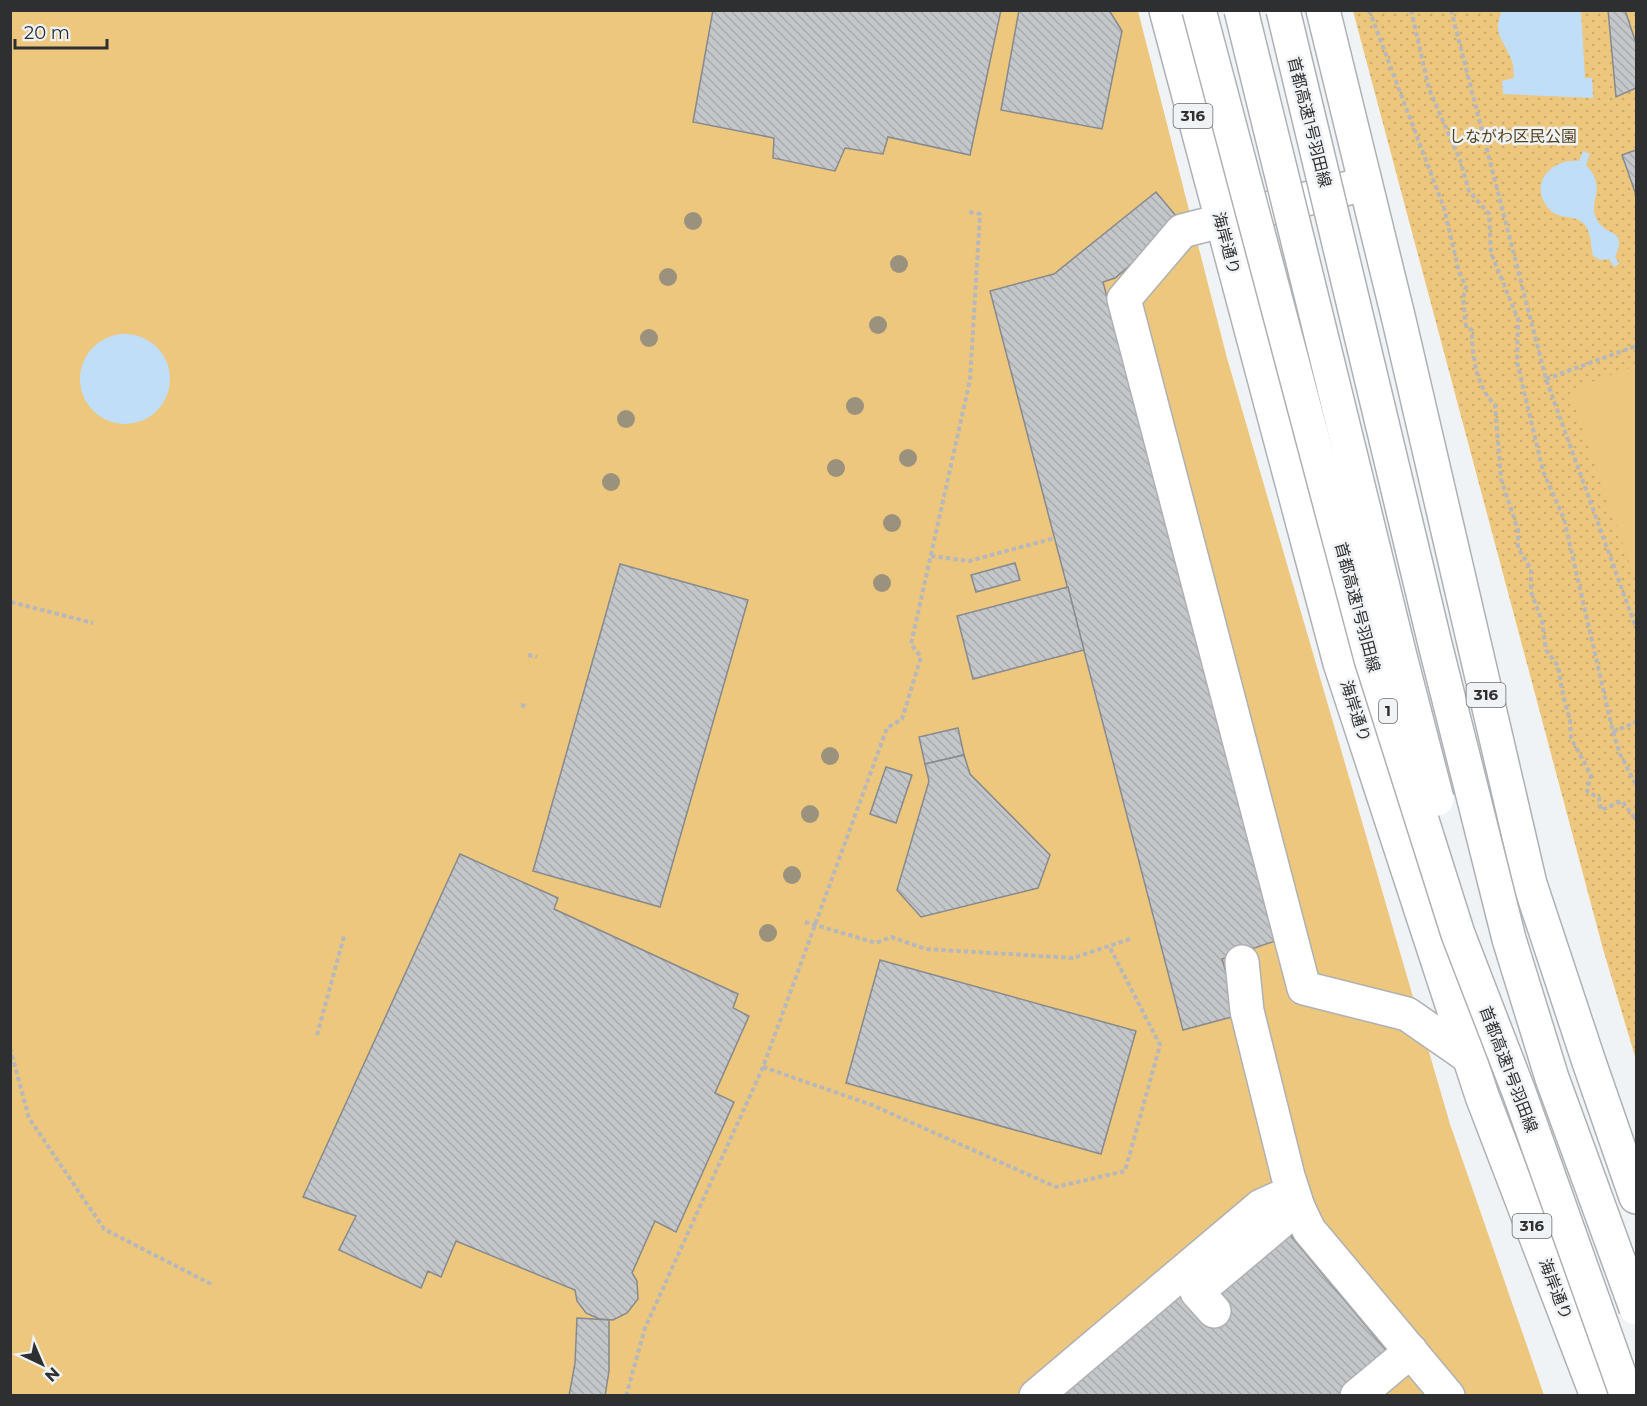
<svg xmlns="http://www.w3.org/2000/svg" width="1647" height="1406" viewBox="0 0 1647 1406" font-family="Montserrat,'Noto Sans JP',sans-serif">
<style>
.green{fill:url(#green-dots)}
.pitch{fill:#edc77d}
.water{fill:#c0def8}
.building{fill:url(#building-back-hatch);stroke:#878a8d;stroke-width:1.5}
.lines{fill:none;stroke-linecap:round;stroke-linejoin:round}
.minor-casing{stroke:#aeb1b4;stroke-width:36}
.major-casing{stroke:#aeb1b4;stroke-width:36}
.path{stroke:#b6b8bb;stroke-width:4;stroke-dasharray:4.5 3;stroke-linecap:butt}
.minor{stroke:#fff;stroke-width:33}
.major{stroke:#fff;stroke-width:33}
.highway-bridge-casing{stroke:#aeb1b4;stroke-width:36;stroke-linecap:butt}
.highway-bridge{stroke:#fff;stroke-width:33}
.tree{fill:#9b927e}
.labels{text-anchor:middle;stroke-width:5;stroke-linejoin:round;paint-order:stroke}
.shield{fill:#f0f3f6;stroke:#686a6b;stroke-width:1.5}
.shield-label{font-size:15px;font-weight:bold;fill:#2e2f30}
.street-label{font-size:16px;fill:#2e2f30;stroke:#f0f3f6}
.park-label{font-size:16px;fill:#55421c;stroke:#f0f3f6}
</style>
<defs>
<pattern id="green-dots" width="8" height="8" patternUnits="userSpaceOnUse" patternTransform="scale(1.5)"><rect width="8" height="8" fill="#edc77d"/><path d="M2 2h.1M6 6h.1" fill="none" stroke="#ccab6c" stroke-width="1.8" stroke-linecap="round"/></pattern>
<pattern id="building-back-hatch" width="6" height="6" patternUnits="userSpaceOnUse" patternTransform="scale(1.5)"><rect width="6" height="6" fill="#c4c7ca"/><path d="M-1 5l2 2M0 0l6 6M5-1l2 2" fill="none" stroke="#a9abae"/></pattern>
</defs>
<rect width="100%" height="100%" fill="#f0f3f6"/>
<!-- green -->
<polygon class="green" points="1353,11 1636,11 1636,1060 1603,949"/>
<!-- pitch -->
<g class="pitch">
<polygon points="10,11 1138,11 1227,358 1450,1124 1544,1395 11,1395"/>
<polygon points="1636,366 1636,581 1569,390"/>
</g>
<!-- water -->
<g class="water">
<path d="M1502 11H1581L1585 78H1592L1593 98 1503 94 1502 81 1514 78C1513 72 1514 65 1511 59 1503 39 1492 33 1502 11Z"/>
<path d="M1583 151 1590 154 1586 165C1610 191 1584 201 1599 223 1604 230 1612 231 1618 237 1620 245 1619 249 1615 256L1619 264 1614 267 1609 259 1600 260 1593 256C1590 245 1592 233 1584 224 1575 214 1560 220 1550 210 1527 186 1550 158 1579 161Z"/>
<circle cx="125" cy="379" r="45"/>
</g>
<!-- building -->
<g class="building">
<polygon points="713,10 1001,10 970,155 888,137 883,154 845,148 835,171 773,158 774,138 693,122"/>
<polygon points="1019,10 1109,10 1122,31 1102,129 1001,110"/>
<polygon points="1608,10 1625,10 1636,43 1636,88 1616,97"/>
<polygon points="1636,150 1636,195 1622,155"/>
<polygon points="1156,192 1181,222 1115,278 1103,282 1275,941 1222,959 1239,1015 1183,1030 990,291 1054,274"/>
<polygon points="1015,563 1020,580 976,592 971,575"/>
<polygon points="620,564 748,600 660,907 533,871"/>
<polygon points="1068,587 1084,650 973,679 957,616"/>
<polygon points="958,728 964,755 925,764 919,737"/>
<polygon points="964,755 970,774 1050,855 1038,888 921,917 897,890 929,781 925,764"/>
<polygon points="886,767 912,775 896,823 870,814"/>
<polygon points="460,854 558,898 554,909 738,994 733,1008 749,1016 715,1093 734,1102 676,1232 655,1221 632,1273 637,1281 638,1299 627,1313 613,1320 599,1319 586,1313 577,1301 575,1290 456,1241 441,1277 428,1271 421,1288 339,1250 356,1216 303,1197"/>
<polygon points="880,960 1136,1031 1101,1154 846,1083"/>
<polygon points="1269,1210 1403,1370 1373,1396 1047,1396"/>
<polygon points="577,1318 609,1320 609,1371 605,1396 569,1396 575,1363"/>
</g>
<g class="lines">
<defs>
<g id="minor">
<polyline points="1364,184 1182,231 1124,299 1304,988 1407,1014 1469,1057"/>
<polyline points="1214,1311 1197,1292 1298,1207 1288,1176 1247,1011 1242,962"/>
<polyline points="1036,1396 1261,1206 1279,1198 1298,1207 1309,1230 1448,1396"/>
<polyline points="1357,1396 1411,1351"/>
</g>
<g id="major">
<polyline points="1166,10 1340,663 1482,1096 1597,1396"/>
<polyline points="1323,10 1399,320 1530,884 1589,1062 1636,1197"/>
</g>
</defs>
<!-- minor casing -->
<use href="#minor" class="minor-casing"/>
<!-- major casing -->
<use href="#major" class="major-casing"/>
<!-- path -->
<g class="path">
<path d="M1369 10 1444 208 1459 272 1466 287 1463 298 1466 326 1472 330C1472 356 1476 386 1495 405L1501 479 1518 530V548L1531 569V592L1542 621 1546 650 1558 666 1563 695 1570 720 1571 738 1591 775 1587 791 1599 798 1601 810 1622 801 1636 820"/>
<polyline points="1411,10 1429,89 1460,160 1469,191 1489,214 1491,253 1518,319 1517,362 1543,471 1564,519 1613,732 1620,754 1636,785"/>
<polyline points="1451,10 1546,379 1636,628"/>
<polyline points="1546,379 1636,346"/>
<polyline points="931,556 969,561 1055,538"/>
<polyline points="11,602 93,623"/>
<polyline points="528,655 537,657"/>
<polyline points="521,705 528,707"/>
<polyline points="1613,732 1636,722"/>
<polyline points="805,922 876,943 891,937 926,949 1073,958 1130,939"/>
<polyline points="317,1035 344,936"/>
<polyline points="10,1048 29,1118 104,1229 211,1284"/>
<polyline points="763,1067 872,1105 1056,1187 1125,1171 1160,1045 1109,946"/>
<polyline points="626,1396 645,1328 763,1067 887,728 902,719 921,657 911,644 970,380 980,214 969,212"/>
</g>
<!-- minor -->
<use href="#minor" class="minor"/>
<!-- major -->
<use href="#major" class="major"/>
<defs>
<g id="highway-bridge">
<polyline points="1199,10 1371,659 1458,934 1519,1092 1627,1396"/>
<polyline points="1241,10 1400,656 1437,799"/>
<polyline points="1283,10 1435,644 1509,939 1552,1078 1636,1308"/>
</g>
</defs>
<!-- highway-bridge casing -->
<use href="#highway-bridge" class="highway-bridge-casing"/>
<!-- highway-bridge -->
<use href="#highway-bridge" class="highway-bridge"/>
</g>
<!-- trees -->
<g class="tree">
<circle cx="693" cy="221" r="9"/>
<circle cx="899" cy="264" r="9"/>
<circle cx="668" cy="277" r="9"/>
<circle cx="878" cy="325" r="9"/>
<circle cx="649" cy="338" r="9"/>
<circle cx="855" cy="406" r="9"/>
<circle cx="626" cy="419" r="9"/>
<circle cx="908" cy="458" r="9"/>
<circle cx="836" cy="468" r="9"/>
<circle cx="611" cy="482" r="9"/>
<circle cx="892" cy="523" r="9"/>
<circle cx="882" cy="583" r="9"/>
<circle cx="830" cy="756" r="9"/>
<circle cx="810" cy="814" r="9"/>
<circle cx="792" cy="875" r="9"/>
<circle cx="768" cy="933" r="9"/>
</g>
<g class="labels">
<!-- shield labels -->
<g class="shield">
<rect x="1173.5" y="104" width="39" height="24" rx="4.5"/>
<rect x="1466.5" y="683" width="39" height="24" rx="4.5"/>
<rect x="1379" y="699" width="18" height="24" rx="4.5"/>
<rect x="1512.5" y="1214" width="39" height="24" rx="4.5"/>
</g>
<g class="shield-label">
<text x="1193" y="121">316</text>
<text x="1486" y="700">316</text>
<text x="1388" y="716">1</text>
<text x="1532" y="1231">316</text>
</g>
<!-- street labels -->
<g class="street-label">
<text transform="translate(1310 122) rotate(76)" y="6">首都高速1号羽田線</text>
<text transform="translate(1227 243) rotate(75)" y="6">海岸通り</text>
<text transform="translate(1358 607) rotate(75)" y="6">首都高速1号羽田線</text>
<text transform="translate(1356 711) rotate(72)" y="6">海岸通り</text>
<text transform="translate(1509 1069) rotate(69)" y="6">首都高速1号羽田線</text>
<text transform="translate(1556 1289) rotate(69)" y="6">海岸通り</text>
</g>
<!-- park labels -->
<g class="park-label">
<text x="1513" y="142">しながわ区民公園</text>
</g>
</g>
<!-- border -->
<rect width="1647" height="1406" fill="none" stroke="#2e2f30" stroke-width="24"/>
<!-- north arrow -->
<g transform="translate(42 1364) rotate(136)" stroke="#f0f3f6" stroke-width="4.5" paint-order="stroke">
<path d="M0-4.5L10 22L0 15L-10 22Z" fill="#2e2f30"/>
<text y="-9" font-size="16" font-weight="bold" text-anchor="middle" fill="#2e2f30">N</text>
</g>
<!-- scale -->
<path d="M15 39v9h92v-9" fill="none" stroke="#2e2f30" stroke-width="3"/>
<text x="24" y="39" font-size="18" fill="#2e2f30" stroke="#f0f3f6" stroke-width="4.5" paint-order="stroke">20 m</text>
</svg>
